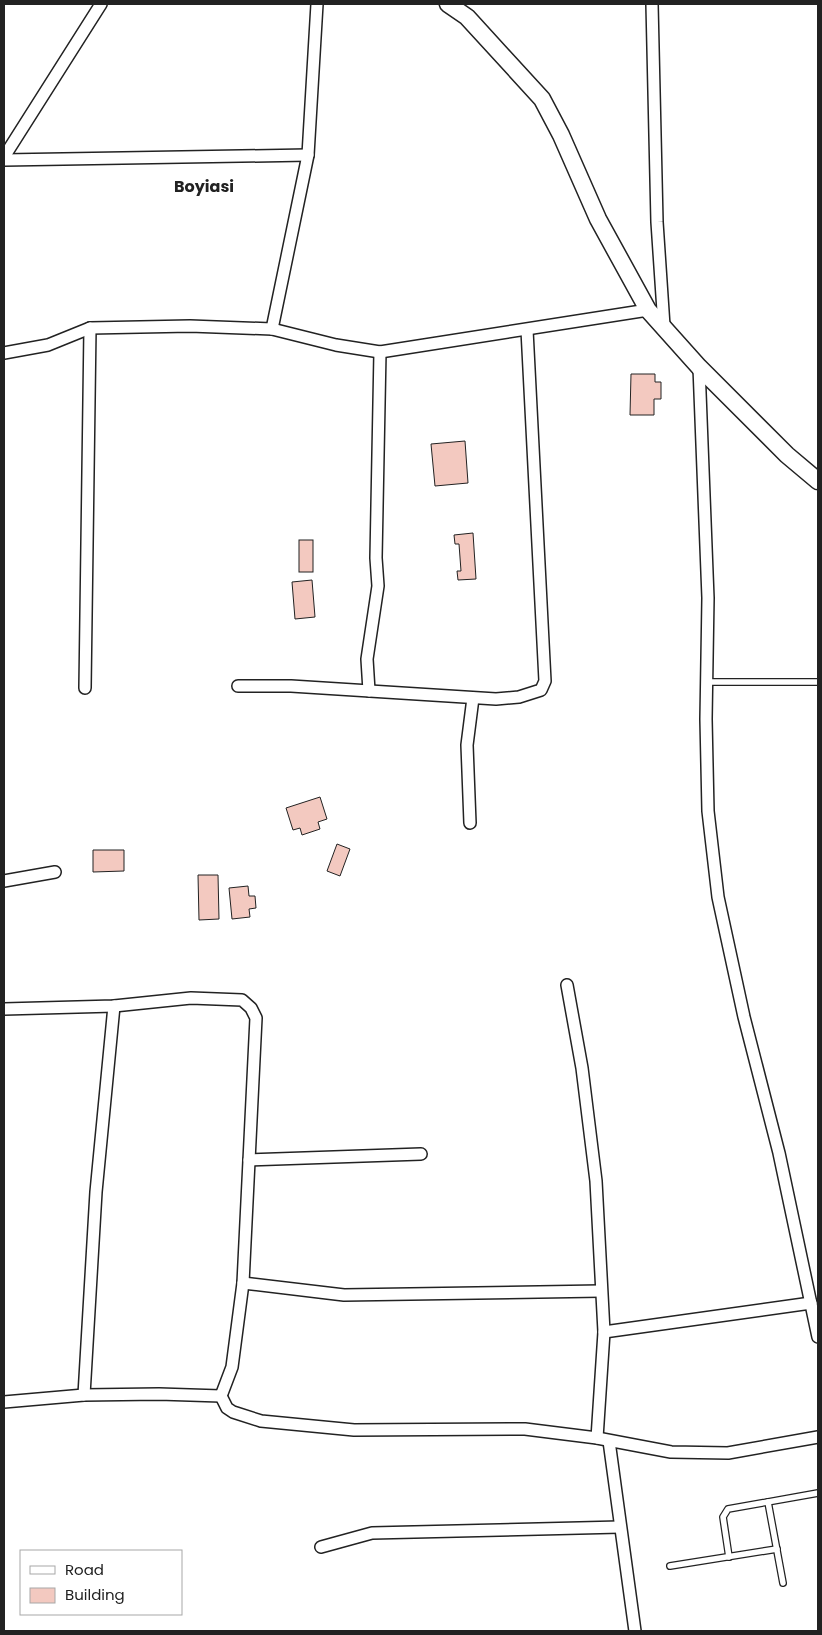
<svg xmlns="http://www.w3.org/2000/svg" width="822" height="1635" viewBox="0 0 822 1635" font-family="Poppins,sans-serif">
<style>
.building{fill:#f3c9c0;stroke:#222}
.lines{fill:none;stroke-linecap:round;stroke-linejoin:round}
.lane-casing{stroke:#222;stroke-width:8}
.street-casing{stroke:#222;stroke-width:14}
.secondary-casing{stroke:#222;stroke-width:19}
.lane{stroke:#fff;stroke-width:5.5}
.street{stroke:#fff;stroke-width:11}
.secondary{stroke:#fff;stroke-width:16}
.labels{text-anchor:middle;stroke-width:4;stroke-linejoin:round;paint-order:stroke}
.quarter-label{font-size:16px;font-weight:bold;fill:#222;stroke:#fff}
</style>
<rect width="100%" height="100%" fill="#fff"/>
<!-- building -->
<g class="building">
<polygon points="631,374 655,374 655,382 661,382 661,399 654,399 654,415 630,415"/>
<polygon points="465,441 468,483 435,486 431,444"/>
<polygon points="473,533 476,579 458,580 457,571 461,571 459,544 455,544 454,535"/>
<rect x="299" y="540" width="14" height="32"/>
<polygon points="312,580 315,617 295,619 292,582"/>
<polygon points="320,797 327,819 318,822 320,829 302,835 300,828 293,830 286,808"/>
<polygon points="337,844 350,849 340,876 327,871"/>
<polygon points="93,850 124,850 124,871 93,872"/>
<polygon points="198,875 218,875 219,919 199,920"/>
<polygon points="248,886 249,896 255,896 256,908 249,909 250,917 232,919 229,888"/>
</g>
<g class="lines">
<defs>
<g id="lane">
<polyline points="707,682 818,682"/>
<polyline points="768,1502 783,1583"/>
<polyline points="729,1557 723,1517 728,1509 818,1493"/>
<polyline points="670,1566 777,1549"/>
</g>
<g id="street">
<polyline points="652,4 657,222 664,326"/>
<polyline points="4,157 101,4"/>
<polyline points="4,160 308,155"/>
<polyline points="272,329 308,155 317,4"/>
<polyline points="4,353 48,345 90,328 190,326 272,329 336,345 380,352 648,310"/>
<polyline points="699,367 708,598 706,719 708,811 718,897 744,1017 779,1153 818,1337"/>
<polyline points="238,686 291,686 496,699 519,697 541,690 545,681 527,330"/>
<polyline points="85,688 90,328"/>
<polyline points="369,691 367,659 378,586 376,558 380,352"/>
<polyline points="470,823 467,745 473,698"/>
<polyline points="4,881 55,872"/>
<polyline points="567,985 582,1068 596,1181 604,1332 597,1438"/>
<polyline points="4,1009 114,1006 191,998 242,1000 251,1008 256,1018 243,1283 232,1367 221,1396"/>
<polyline points="249,1160 421,1154"/>
<polyline points="243,1283 344,1295 601,1291"/>
<polyline points="604,1332 811,1303"/>
<polyline points="84,1395 96,1192 114,1006"/>
<polyline points="221,1396 227,1408 233,1412 261,1421 354,1430 525,1429 597,1438 671,1452 728,1453 818,1437"/>
<polyline points="4,1402 84,1395 159,1394 221,1396"/>
<polyline points="609,1441 635,1631"/>
<polyline points="321,1547 372,1533 620,1527"/>
</g>
<polyline id="secondary" points="448,4 467,17 542,99 561,135 598,219 648,310 699,367 787,455 818,481"/>
</defs>
<!-- lane casing -->
<use href="#lane" class="lane-casing"/>
<!-- street casing -->
<use href="#street" class="street-casing"/>
<!-- secondary casing -->
<use href="#secondary" class="secondary-casing"/>
<!-- lane -->
<use href="#lane" class="lane"/>
<!-- street -->
<use href="#street" class="street"/>
<!-- secondary -->
<use href="#secondary" class="secondary"/>
</g>
<g class="labels">
<!-- quarter labels -->
<g class="quarter-label">
<text x="204" y="192">Boyiasi</text>
</g>
</g>
<!-- border -->
<rect width="822" height="1635" fill="none" stroke="#222222" stroke-width="10"/>
<!-- legend -->
<rect x="20" y="1550" width="162" height="65" fill="#ffffff" stroke="#a7a7a7"/>
<rect x="30" y="1566" width="25" height="8" fill="#ffffff" stroke="#a7a7a7"/>
<text x="65" y="1575" font-size="15" fill="#222222">Road</text>
<rect x="30" y="1588" width="25" height="15" fill="#f3c9c0" stroke="#a7a7a7"/>
<text x="65" y="1600" font-size="15" fill="#222222">Building</text>
</svg>
